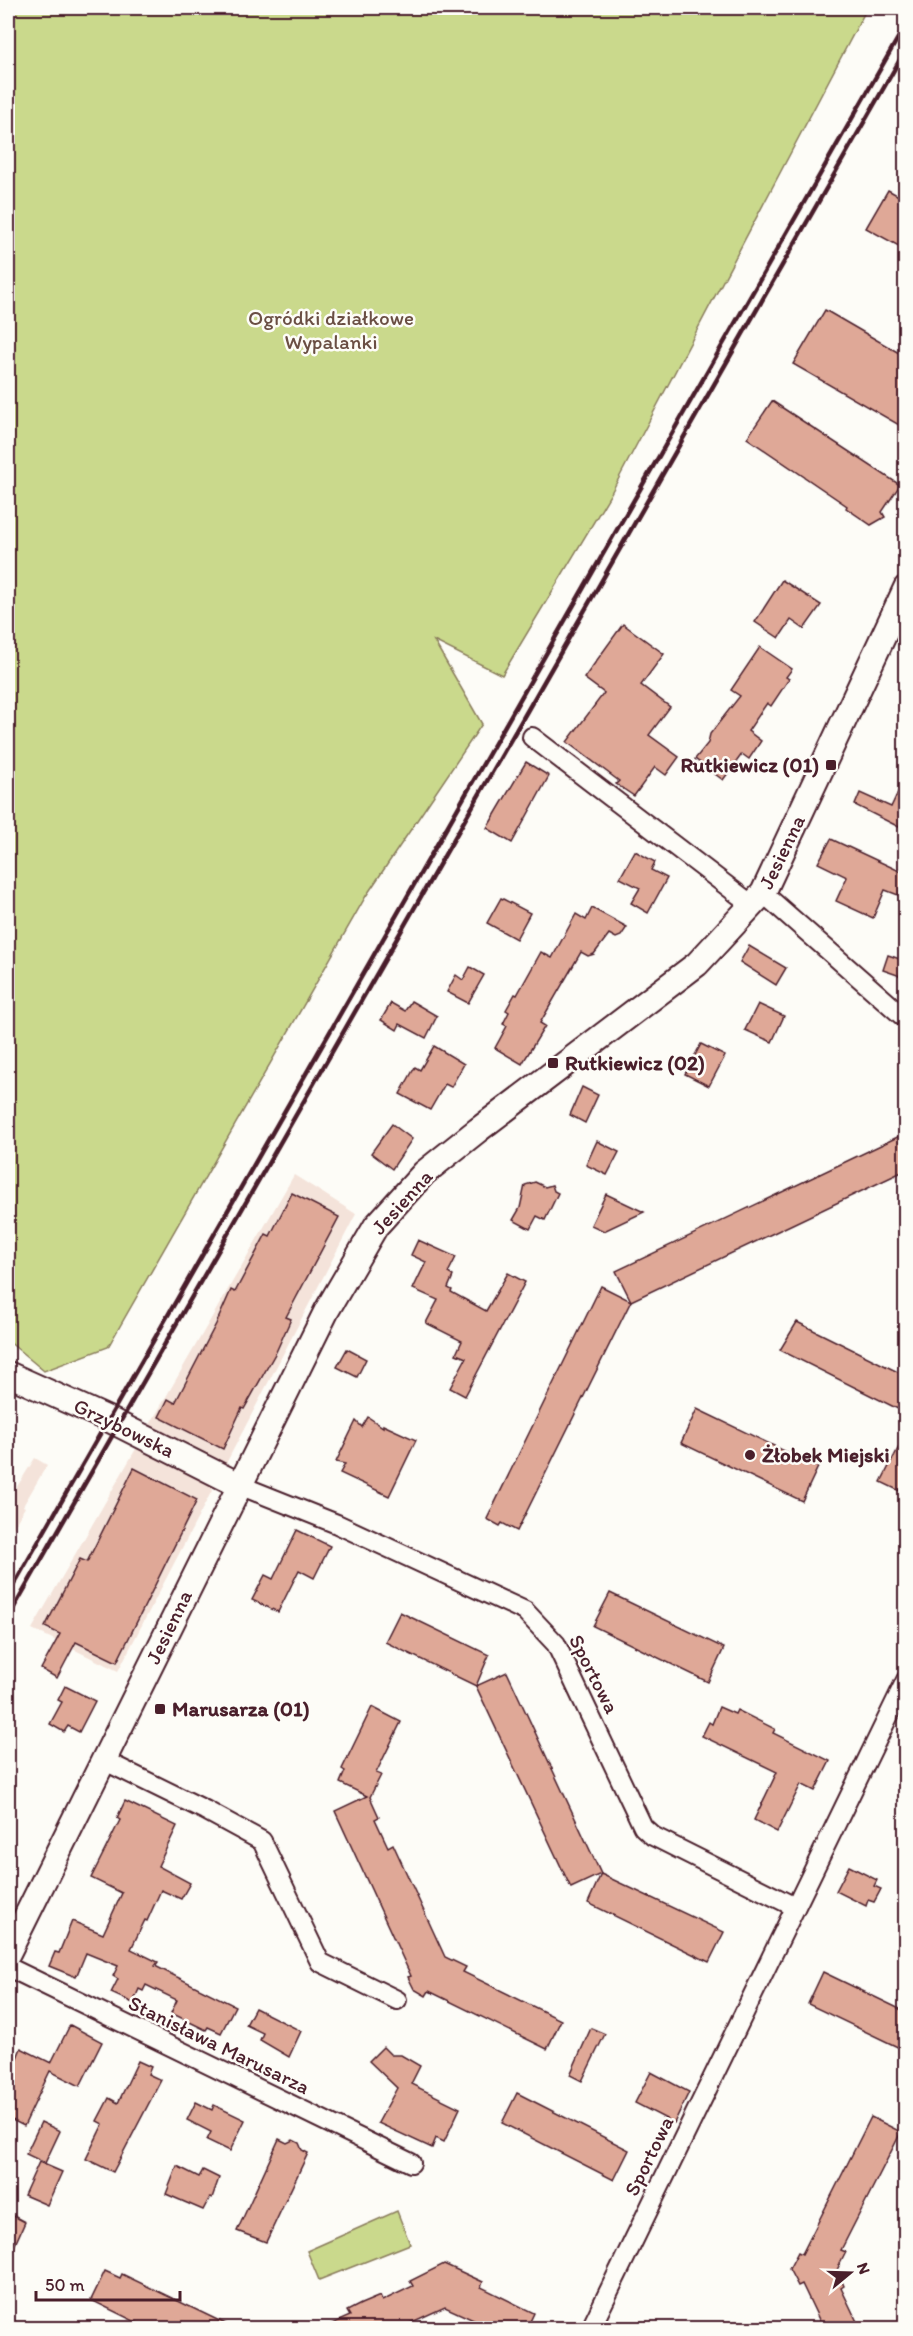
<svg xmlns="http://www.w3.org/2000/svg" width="913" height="2336" viewBox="0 0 913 2336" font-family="Itim,sans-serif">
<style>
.built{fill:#f4e3da}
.green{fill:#cad98c;stroke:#8a7c5c;stroke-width:1.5}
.building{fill:#dfa897;stroke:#4a1f2b;stroke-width:1.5}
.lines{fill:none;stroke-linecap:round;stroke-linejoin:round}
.minor-casing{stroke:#4a1f2b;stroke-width:22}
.tertiary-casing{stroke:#4a1f2b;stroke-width:28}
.minor{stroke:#fdfcf7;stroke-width:18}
.tertiary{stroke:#fdfcf7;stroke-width:24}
.rail{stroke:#4a1f2b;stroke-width:4.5}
.poi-dot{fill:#4a1f2b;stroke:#fdfcf7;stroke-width:2}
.labels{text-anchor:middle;stroke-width:5;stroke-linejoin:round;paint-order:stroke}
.park-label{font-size:21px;fill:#6a4e43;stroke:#fdfcf7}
.poi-label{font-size:21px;font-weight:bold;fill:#4a1f2b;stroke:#fdfcf7;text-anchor:start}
.street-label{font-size:21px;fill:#4a1f2b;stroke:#fdfcf7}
</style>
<rect width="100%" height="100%" fill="#fdfcf7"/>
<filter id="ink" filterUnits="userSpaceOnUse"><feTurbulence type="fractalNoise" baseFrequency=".0167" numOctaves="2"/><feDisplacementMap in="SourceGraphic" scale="12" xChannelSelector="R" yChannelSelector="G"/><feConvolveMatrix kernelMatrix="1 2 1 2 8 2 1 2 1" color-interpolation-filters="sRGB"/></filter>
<g filter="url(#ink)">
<!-- built -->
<g class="built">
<polygon points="294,1175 356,1214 118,1671 32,1629"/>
<polygon points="35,1458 47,1465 23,1506 25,1507 8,1537 8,1501"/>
</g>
<!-- green -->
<g class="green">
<polygon points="8,8 867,8 610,495 502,675 434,641 482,724 366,896 108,1347 44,1371 8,1341"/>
<polygon points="397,2211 410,2244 319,2280 307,2251"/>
</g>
<!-- building -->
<g class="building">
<polygon points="888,190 906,200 906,250 866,228"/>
<polygon points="825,310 906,357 906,429 793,364"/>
<polygon points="772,401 900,485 882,512 885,517 871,525 846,508 847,506 747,438"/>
<polygon points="782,580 821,605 804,629 791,620 779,638 755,622"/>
<polygon points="623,624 664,654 641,685 670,707 649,735 679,757 666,775 655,767 634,796 616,784 619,781 567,742 604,693 584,678"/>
<polygon points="760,647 792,669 786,677 789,679 771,706 767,703 748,731 761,741 749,759 742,754 723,780 695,759 708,743 710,734 740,696 731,690"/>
<polygon points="526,762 549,776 512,843 487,828"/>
<polygon points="906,775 906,827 900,826 899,827 855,805 860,793 891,807"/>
<polygon points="831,839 906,874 906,898 885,890 873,918 836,901 847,877 818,863"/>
<polygon points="635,851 655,862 651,870 667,878 648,913 631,903 640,888 620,878"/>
<polygon points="501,898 530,913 516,939 487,923"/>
<polygon points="592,908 627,927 621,936 616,938 609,934 594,954 588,956 581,952 540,1023 545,1026 522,1064 495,1048 507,1026 503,1024 509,1012 506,1010 515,994 517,995 541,952 552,958 576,914 586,920"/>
<polygon points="749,946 786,968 776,985 740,962"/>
<polygon points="888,955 906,961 906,978 883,970"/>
<polygon points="470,967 484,975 468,1003 447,992 456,975 463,980"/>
<polygon points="411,1001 437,1016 426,1038 400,1024 397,1030 381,1020 391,1003 405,1011"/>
<polygon points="758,1004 784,1016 772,1042 745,1030"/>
<polygon points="701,1044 725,1056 709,1086 685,1074"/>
<polygon points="434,1046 464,1064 451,1087 445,1084 430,1110 400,1094 415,1067 420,1070"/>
<polygon points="582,1087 598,1095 585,1123 570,1115"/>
<polygon points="392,1124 412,1139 392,1169 371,1153"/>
<polygon points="906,1133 906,1170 631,1301 616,1271"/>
<polygon points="597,1141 619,1152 607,1175 586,1165"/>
<polygon points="535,1182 545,1187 552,1185 554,1191 558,1193 545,1220 537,1216 530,1229 513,1220 520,1208 525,1185"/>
<polygon points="292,1193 339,1217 286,1317 291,1319 276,1352 244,1409 242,1408 223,1449 159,1417 168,1399 175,1403 216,1324 231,1290 235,1292 266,1234 270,1236"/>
<polygon points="606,1194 644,1212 604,1231 591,1225"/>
<polygon points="418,1240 456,1257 448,1273 453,1276 448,1288 452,1290 451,1292 486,1311 508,1273 525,1282 465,1396 450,1388 466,1358 456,1354 462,1341 426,1323 438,1300 413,1289 426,1262 411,1255"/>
<polygon points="601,1286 631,1301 517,1531 502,1523 500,1526 487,1519"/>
<polygon points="797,1322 906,1376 906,1413 780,1350"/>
<polygon points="347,1349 366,1359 357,1377 337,1367"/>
<polygon points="697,1409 818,1467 802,1501 681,1443"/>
<polygon points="368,1417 383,1427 383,1425 416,1440 389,1496 340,1473 345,1464 336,1462 356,1421 362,1427"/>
<polygon points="906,1433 906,1494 881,1482"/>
<polygon points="134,1468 197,1500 117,1662 76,1642 57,1678 41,1669 60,1634 45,1627 80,1559 87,1562"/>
<polygon points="297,1530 330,1546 314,1578 299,1570 278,1612 252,1600 265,1575 273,1579"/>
<polygon points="610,1593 724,1648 708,1682 593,1626"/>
<polygon points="400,1612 489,1655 476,1686 385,1642"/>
<polygon points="507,1672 601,1874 571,1888 476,1686"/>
<polygon points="65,1686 95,1701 79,1732 68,1726 64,1732 50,1724 62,1702 58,1700"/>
<polygon points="372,1707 401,1722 376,1773 381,1775 370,1797 379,1817 375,1819 388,1847 393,1844 445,1957 466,1967 463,1972 561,2020 547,2049 429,1991 426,1996 414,1989 408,1977 411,1976 335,1811 367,1796 340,1783 345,1771 342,1769"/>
<polygon points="719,1707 735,1714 737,1710 775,1729 773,1733 830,1761 815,1791 801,1784 777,1832 754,1820 777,1772 702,1736 709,1722 712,1724"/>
<polygon points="125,1801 177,1826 158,1866 190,1883 181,1899 161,1890 147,1921 145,1920 131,1949 158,1962 155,1966 235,2006 221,2033 208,2027 206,2030 171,2013 177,2000 146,1985 143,1991 139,1989 133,2003 111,1993 118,1979 113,1976 118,1966 86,1953 76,1977 49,1966 55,1952 59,1953 72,1921 103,1934 122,1893 91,1878 120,1820 117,1818"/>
<polygon points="849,1866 877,1880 874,1886 881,1889 874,1902 868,1900 866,1906 836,1891"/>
<polygon points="601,1874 724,1932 709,1962 588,1903"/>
<polygon points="823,1972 906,2012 906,2051 808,2004"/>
<polygon points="255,2008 301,2031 289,2057 260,2040 263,2033 246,2025"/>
<polygon points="70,2025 102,2042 80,2086 50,2071 24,2126 8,2118 8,2080 21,2048 51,2063"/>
<polygon points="591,2028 605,2034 582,2081 570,2075"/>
<polygon points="383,2047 391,2055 401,2055 420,2066 411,2084 460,2108 444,2142 436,2138 432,2148 378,2123 397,2088 369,2061"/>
<polygon points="138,2061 151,2067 148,2074 161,2080 113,2172 86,2159 103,2124 97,2121 109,2098 118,2103"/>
<polygon points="651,2072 689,2092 674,2123 635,2103"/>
<polygon points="517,2093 629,2150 614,2180 502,2123"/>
<polygon points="196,2102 212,2110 214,2105 245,2120 230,2151 207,2140 211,2132 187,2120"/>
<polygon points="871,2117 901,2132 841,2250 846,2252 837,2270 844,2286 841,2288 860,2328 823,2328 802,2284 798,2286 789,2269 798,2252 802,2254"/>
<polygon points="41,2122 60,2131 45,2163 26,2154"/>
<polygon points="279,2139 287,2143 293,2140 299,2143 302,2150 308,2153 266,2242 237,2231"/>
<polygon points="39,2162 62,2172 47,2205 24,2195"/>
<polygon points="177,2166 199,2177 203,2170 219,2178 212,2198 210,2197 203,2210 166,2194"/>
<polygon points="8,2213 25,2222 8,2260"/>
<polygon points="444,2264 483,2282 481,2287 534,2313 527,2328 491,2328 445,2307 399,2328 323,2328 350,2316 347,2311 361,2304 380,2296 382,2301 413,2286 410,2281"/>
<polygon points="105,2271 120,2278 122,2274 234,2328 148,2328 91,2300"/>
</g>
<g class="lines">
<defs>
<g id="minor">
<polyline points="532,737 752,905"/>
<polyline points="763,893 906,1019"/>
<polyline points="239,1485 337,1524 525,1611 556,1644 643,1827 653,1836 795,1907"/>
<polyline points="103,1760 205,1810 262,1841 320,1962 397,2000"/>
<polyline points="8,1967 411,2163"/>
<polyline points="591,2328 906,1680"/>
</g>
<g id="tertiary">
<polyline points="8,1374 108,1419 239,1485"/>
<polyline points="8,1953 327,1310 376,1226 424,1173 478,1130 697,964 763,893 906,588"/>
</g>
</defs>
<!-- minor casing -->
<use href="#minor" class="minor-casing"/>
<!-- tertiary casing -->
<use href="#tertiary" class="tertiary-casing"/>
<!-- minor -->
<use href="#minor" class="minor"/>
<!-- tertiary -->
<use href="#tertiary" class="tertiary"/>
<!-- rail -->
<g class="rail">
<polyline points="8,1595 906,24"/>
<polyline points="8,1618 906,49"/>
</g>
</g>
</g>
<!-- markers -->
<g class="poi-dot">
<rect x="825" y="759" width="12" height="12" rx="3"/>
<rect x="547" y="1057" width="12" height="12" rx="3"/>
<circle cx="750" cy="1455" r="6"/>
<rect x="154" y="1703" width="12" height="12" rx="3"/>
</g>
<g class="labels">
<!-- park labels -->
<g class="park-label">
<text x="331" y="325">Ogródki działkowe<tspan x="331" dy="24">Wypalanki</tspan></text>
</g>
<!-- poi labels -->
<g class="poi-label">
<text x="819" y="772" text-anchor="end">Rutkiewicz (01)</text>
<text x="565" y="1070">Rutkiewicz (02)</text>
<text x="762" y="1462">Żłobek Miejski</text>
<text x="172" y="1716">Marusarza (01)</text>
</g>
<!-- street labels -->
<g class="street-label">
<text transform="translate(782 852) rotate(-64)" y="7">Jesienna</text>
<text transform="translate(402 1202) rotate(-48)" y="7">Jesienna</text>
<text transform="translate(124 1428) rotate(26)" y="7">Grzybowska</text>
<text transform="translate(169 1627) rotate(-64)" y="7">Jesienna</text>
<text transform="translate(594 1674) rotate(63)" y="7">Sportowa</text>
<text transform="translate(219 2045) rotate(26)" y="7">Stanisława Marusarza</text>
<text transform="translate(649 2156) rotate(-64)" y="7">Sportowa</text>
</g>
</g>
<!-- margin -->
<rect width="913" height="2336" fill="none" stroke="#fdfcf7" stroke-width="30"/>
<rect x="15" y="15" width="883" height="2306" fill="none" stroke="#4a1f2b" stroke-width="2" filter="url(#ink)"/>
<!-- north arrow -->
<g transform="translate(850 2273) rotate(71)" stroke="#fdfcf7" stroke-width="4.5" paint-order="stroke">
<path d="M0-4.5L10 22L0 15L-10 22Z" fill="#4a1f2b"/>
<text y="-9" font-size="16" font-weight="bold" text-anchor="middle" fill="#4a1f2b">N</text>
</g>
<!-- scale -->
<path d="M36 2291v9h144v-9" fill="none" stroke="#4a1f2b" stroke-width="3"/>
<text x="45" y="2291" font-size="18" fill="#4a1f2b" stroke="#fdfcf7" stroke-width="4.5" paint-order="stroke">50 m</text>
</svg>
